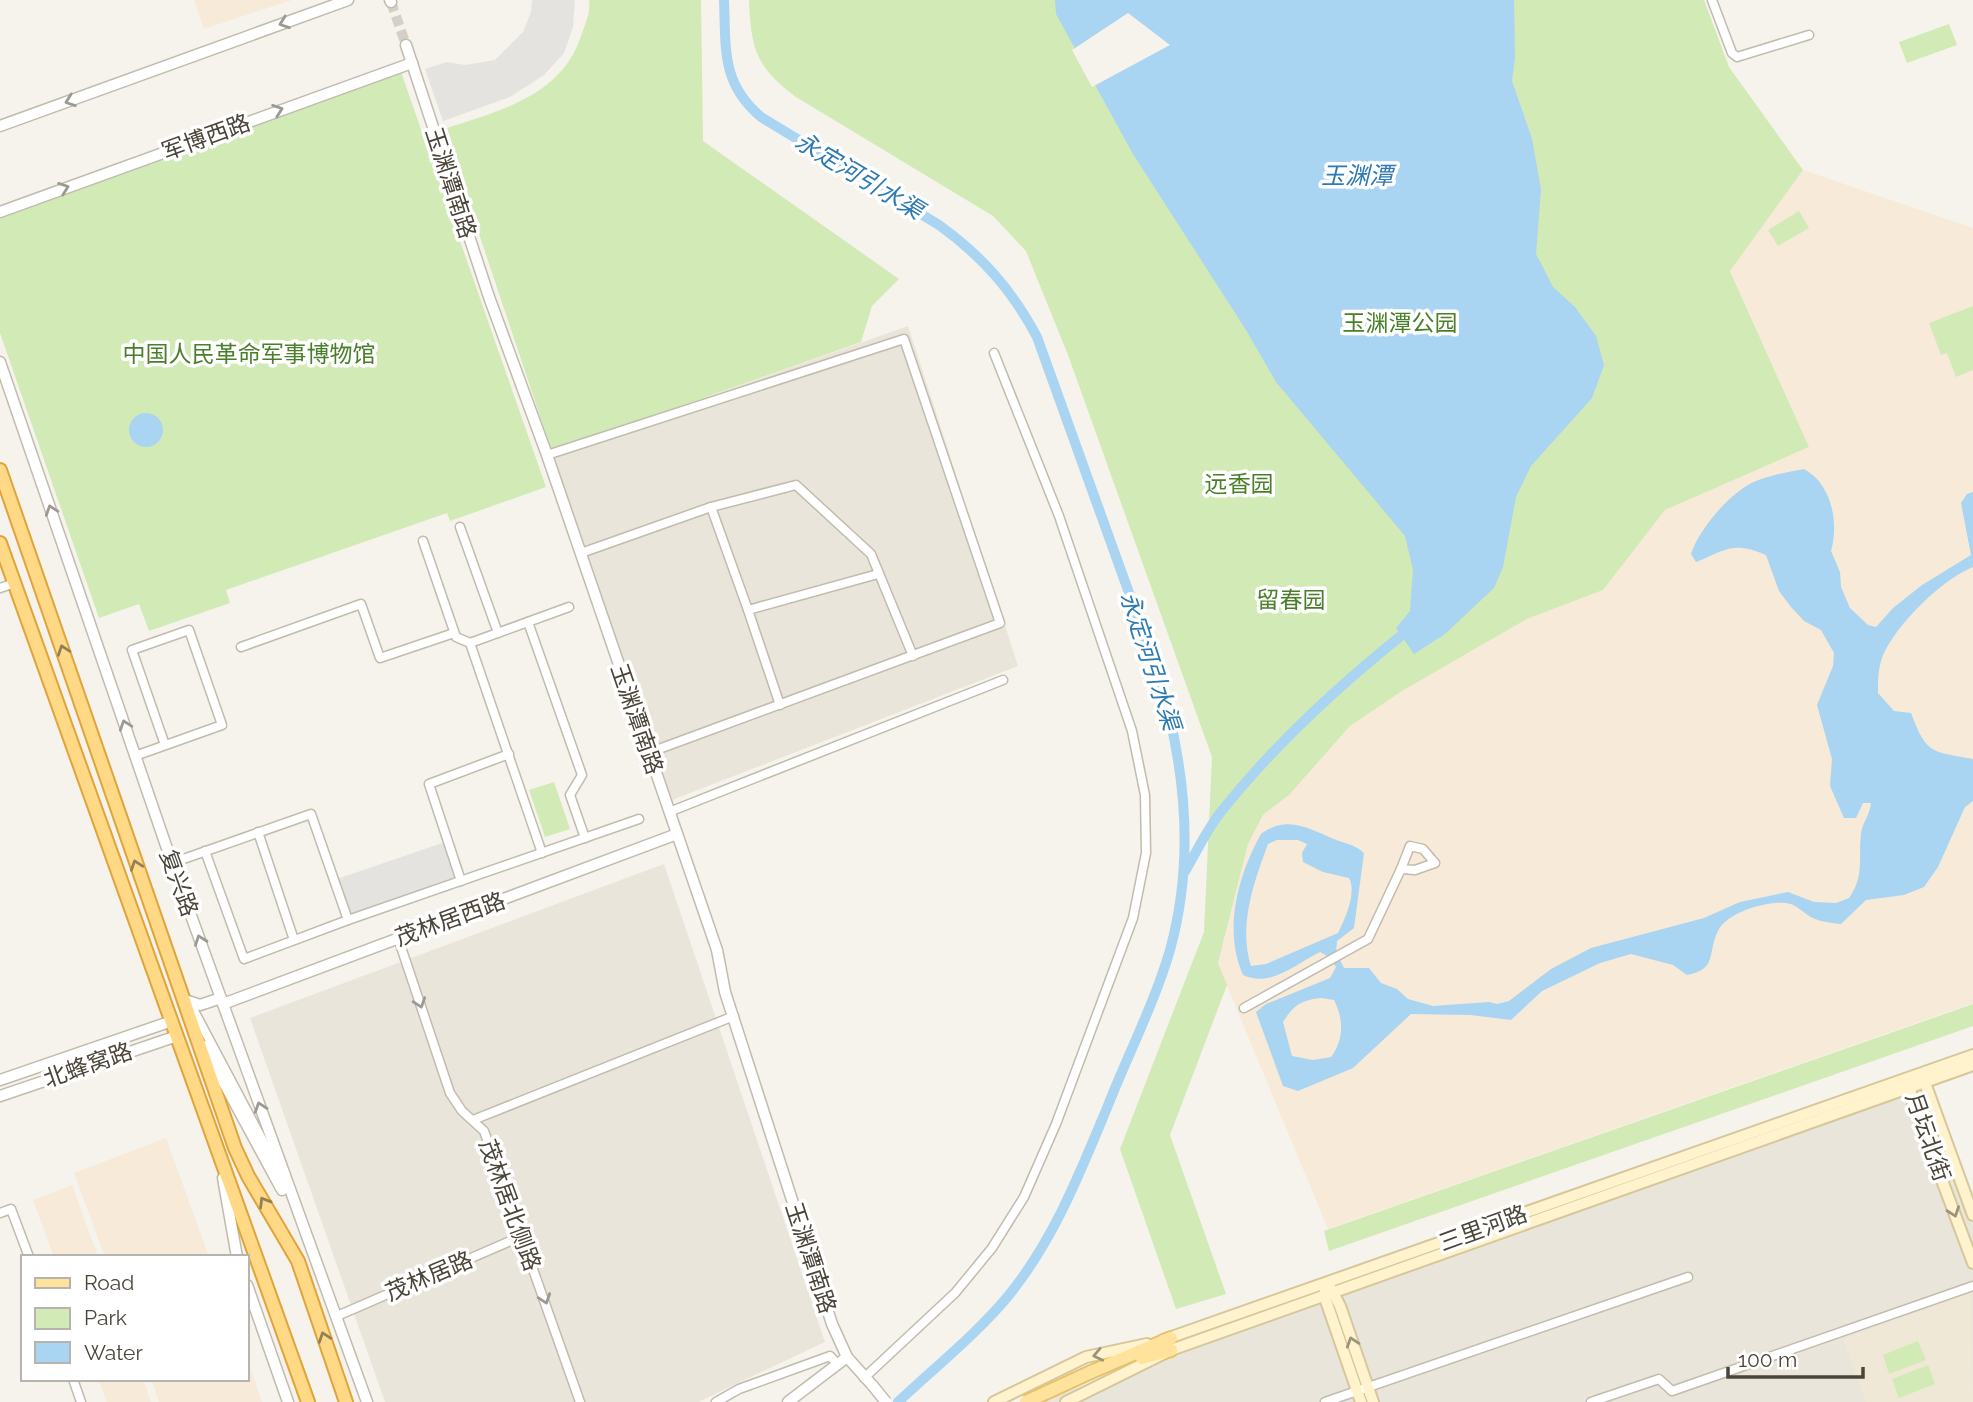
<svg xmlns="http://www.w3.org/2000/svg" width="1973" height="1402" viewBox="0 0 1973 1402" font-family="Raleway,'Noto Sans SC',sans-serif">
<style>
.residential{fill:#eae5da}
.commercial{fill:#f7ead8}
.education{fill:#efe8d6}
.green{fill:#d2eab5}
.parking{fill:#e5e3e0}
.water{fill:#a9d4f2;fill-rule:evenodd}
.pier{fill:#f6f3ec}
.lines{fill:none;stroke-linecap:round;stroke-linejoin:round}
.canal{stroke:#a9d4f2;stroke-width:10}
.tertiary-tunnel{stroke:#d4d0c8;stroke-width:10;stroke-dasharray:10 5;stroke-linecap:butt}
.minor-casing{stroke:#c2bbae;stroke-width:11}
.tertiary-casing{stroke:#c2bbae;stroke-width:13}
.secondary-casing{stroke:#d6c79b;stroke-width:14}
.primary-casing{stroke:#e6c16a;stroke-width:16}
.trunk-casing{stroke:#e0a43c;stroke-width:16}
.minor{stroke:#fff;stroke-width:8}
.tertiary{stroke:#fff;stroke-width:10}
.secondary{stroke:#fff3cd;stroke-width:10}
.primary{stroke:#ffe39c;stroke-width:12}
.trunk{stroke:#ffd985;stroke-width:12}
.tertiary-bridge-casing{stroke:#c2bbae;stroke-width:13;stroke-linecap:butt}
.primary-bridge-casing{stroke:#e6c16a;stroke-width:16;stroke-linecap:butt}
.tertiary-bridge{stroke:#fff;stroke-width:10}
.primary-bridge{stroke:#ffe39c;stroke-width:12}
.oneway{stroke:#9c9892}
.oneway2{stroke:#938057}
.oneway3{stroke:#9c937c}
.labels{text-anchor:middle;stroke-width:7;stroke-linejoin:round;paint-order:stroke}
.street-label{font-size:23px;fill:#4b4439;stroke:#fff}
.park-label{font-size:23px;fill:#4a7f2a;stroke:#fff}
.water-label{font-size:24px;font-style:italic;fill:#2e7ab2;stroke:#fff}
</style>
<rect width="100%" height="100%" fill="#f6f3ec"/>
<!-- residential -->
<g class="residential">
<polygon points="908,326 1018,666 672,800 552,452"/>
<polygon points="664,864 825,1342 698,1402 385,1402 250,1018"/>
<polygon points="1925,1083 1973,1209 1973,1402 1038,1402"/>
</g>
<!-- commercial -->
<g class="commercial">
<polygon points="194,0 292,0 204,29"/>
<polygon points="1803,170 1973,228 1973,1003 1328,1229 1218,964 1248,844 1263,815 1289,795 1350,726 1402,691 1527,619 1603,590 1665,510 1809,447 1730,270"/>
<polygon points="166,1138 209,1257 105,1257 74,1173"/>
<polygon points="72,1185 98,1257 54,1257 33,1200"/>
<polygon points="247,1359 262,1402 159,1402 151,1379 247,1379"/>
<polygon points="98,1379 143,1379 151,1402 107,1402"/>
</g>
<!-- education -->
<polygon class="education" points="1971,1293 1973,1402 1866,1402 1843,1339"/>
<!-- green -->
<g class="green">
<path d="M589 0H701L703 141 899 279 872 306 861 342 552 452 444 129C498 111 561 97 581 36 585 24 591 13 589 0Z"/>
<path d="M749 0H1704L1729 67 1803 170 1730 271 1809 447 1665 510 1603 590 1527 619 1402 691 1350 726 1289 795 1263 815 1248 844 1218 963 1227 985 1170 1135 1226 1294 1176 1309 1120 1149 1204 932 1212 757 1068 355 1026 251 993 216 796 97C756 67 751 49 749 0Z"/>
<polygon points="1949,24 1957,45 1907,63 1899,42"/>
<polygon points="401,72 546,487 450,521 447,513 226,590 230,603 149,631 139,604 99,618 0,333 0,212"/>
<polygon points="1799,211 1809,228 1778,246 1768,230"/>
<polygon points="1973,306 1973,370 1956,377 1947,353 1941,355 1929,323"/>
<polygon points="554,782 570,829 545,837 529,790"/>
<polygon points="1973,1004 1973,1026 1329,1251 1324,1231"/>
<polygon points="1918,1341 1926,1360 1889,1374 1883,1355"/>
<polygon points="1928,1365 1935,1384 1899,1398 1892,1379"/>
</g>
<!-- parking -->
<g class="parking">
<polygon points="532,0 575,0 573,27 564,53 544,75 510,97 443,121 425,69 447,62 465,65 495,60 523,32 531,12"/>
<polygon points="451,840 465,880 348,920 334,880"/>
</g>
<!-- water -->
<g class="water">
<polygon points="1055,0 1514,0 1515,57 1512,81 1532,139 1541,189 1536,254 1553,287 1575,307 1596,336 1604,365 1592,398 1531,466 1516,497 1503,567 1494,588 1445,634 1414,654 1396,628 1410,611 1413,570 1405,536 1276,382 1246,330 1133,154 1056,14"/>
<circle cx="146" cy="430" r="17"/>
<path d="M1804 469C1832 484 1839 523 1831 551L1840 572 1841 587 1850 608 1868 625 1876 627 1893 608 1922 585 1971 555 1961 503 1967 494 1973 492V567C1942 579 1897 624 1883 655 1878 668 1878 679 1878 693L1894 711 1911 713C1927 755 1931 751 1973 759V801L1965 807 1938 867 1924 887 1904 895 1866 900 1841 924C1832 923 1823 922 1815 919 1805 915 1797 904 1786 903 1767 901 1727 912 1718 931 1707 953 1718 969 1687 975L1673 965 1631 954 1600 963 1542 991 1511 1020 1470 1015 1411 1014 1353 1068 1298 1091 1283 1086 1256 1012 1266 1004 1330 978 1336 967 1329 957 1320 952C1295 964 1271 988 1243 975 1223 930 1238 875 1261 834 1289 813 1312 831 1339 841 1349 844 1356 846 1364 853L1354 928 1337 941 1336 952 1344 968H1369L1381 983 1397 989 1408 999 1433 1006 1489 1002 1497 1004 1509 1001 1551 969 1591 948 1704 918 1740 902 1788 892 1814 902 1836 903 1849 898C1865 876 1858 858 1861 834 1862 823 1870 815 1871 803H1863L1856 818H1844L1830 786 1832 759 1817 705 1833 666 1834 653 1821 630 1804 621 1791 607 1779 591 1766 555C1734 541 1727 549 1696 562L1691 554C1699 529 1731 491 1756 481 1771 475 1787 472 1804 469ZM1277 840H1298L1307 844 1302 853 1303 862 1323 872 1349 878C1357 893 1345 919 1338 933L1266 964 1251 966C1238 925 1254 882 1268 844ZM1322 998 1334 1000C1344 1019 1344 1040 1331 1057L1313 1060 1292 1056 1283 1022C1294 1005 1301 1000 1322 998Z"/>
</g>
<!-- pier -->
<polygon class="pier" points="1128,13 1170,45 1092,87 1072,50"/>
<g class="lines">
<!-- canal -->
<g class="canal">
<path d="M724 0C726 49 721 83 761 117L939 225C982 256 1012 290 1037 337L1156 668C1185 760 1196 856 1170 950 1156 999 1128 1055 1109 1103 1081 1170 1055 1238 1009 1295 978 1333 934 1368 898 1402"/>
<path d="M1184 873C1196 853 1206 831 1220 813 1273 746 1336 688 1402 635"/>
</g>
<!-- tertiary-tunnel -->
<polyline class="tertiary-tunnel" points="391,2 406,45"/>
<defs>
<g id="minor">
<polyline points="1712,0 1732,53 1737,57 1809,35"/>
<polyline points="547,455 904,339 1000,623 648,753"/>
<polyline points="711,507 748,610 878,574"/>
<polyline points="460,527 498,633"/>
<polyline points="423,541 456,637 470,643"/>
<polyline points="581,553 711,507 796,485 871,554 913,656"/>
<polyline points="0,588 15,583"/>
<polyline points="748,610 780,705"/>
<polyline points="528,622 582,775 570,795 585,838"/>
<polyline points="241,647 361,604 380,658 454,633"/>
<polyline points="135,756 222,725 189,630 132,650 165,745"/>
<polyline points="669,812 1003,680"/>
<polyline points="258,832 294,940"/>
<polygon points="1410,846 1423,849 1435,863 1415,870 1401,869"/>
<polyline points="205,851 244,959 348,920"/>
<polyline points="542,853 470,643 569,607"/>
<polyline points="172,863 311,814 348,920 639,819"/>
<polyline points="461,881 429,784 509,754"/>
<polyline points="398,938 450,1093 462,1111 484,1131 580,1402"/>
<polyline points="192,1007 281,1175"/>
<polyline points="1244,1008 1368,939 1401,869"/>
<polyline points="473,1120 734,1016"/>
<polyline points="0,1213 11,1209 29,1257"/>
<polyline points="337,1316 522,1236"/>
<polyline points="864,1378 955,1293 992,1248 1024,1197 1056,1124 1133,918 1146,853 1145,795 1132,731 1059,516 994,353"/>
<polyline points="73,1379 81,1402"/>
<polyline points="716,1402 739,1389 830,1356 838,1365"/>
<polyline points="1325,1402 1688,1277"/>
<polyline points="1591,1402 1659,1379 1672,1391 1973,1286"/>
</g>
<g id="tertiary">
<polyline points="390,0 391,2"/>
<polyline points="406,45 489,297 547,455 717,950 725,992 832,1324 847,1357 873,1386"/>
<polyline points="0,126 348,0"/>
<polyline points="0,212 412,63"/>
<polyline points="0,362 172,863 367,1402"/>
<polyline points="188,1001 200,1005 221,998"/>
<polyline points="223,1004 677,834"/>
<polyline points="204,1046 282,1190"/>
<polyline points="0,1080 172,1021"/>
<polyline points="0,1096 177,1036"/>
<polyline points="223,1178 237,1257"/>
<polyline points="247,1285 288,1402"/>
<polyline points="788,1402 847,1357"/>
</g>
<g id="secondary">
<polyline points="1925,1083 1973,1215"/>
<polyline points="1909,1084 1913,1103 1973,1263"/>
<polyline points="1330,1287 1340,1306 1373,1402"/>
<polyline points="1326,1289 1324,1295 1361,1402"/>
<polyline points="1163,1340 1973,1055"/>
<polyline points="994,1402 1086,1357 1147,1344"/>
<polyline points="1066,1402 1171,1350 1973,1065"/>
</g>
<g id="primary">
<polyline points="1142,1358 1171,1350"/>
<polyline points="1091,1372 1171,1338"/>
</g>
<g id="trunk">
<polyline points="0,470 235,1148 248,1176 298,1261 346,1402"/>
<polyline points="0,543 308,1402"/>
</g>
</defs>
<!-- minor casing -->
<use href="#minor" class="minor-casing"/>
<!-- tertiary casing -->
<use href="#tertiary" class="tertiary-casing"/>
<!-- secondary casing -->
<use href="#secondary" class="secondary-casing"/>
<!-- primary casing -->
<use href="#primary" class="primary-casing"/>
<!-- trunk casing -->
<use href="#trunk" class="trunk-casing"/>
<!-- minor -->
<use href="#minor" class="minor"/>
<!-- tertiary -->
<use href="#tertiary" class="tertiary"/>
<!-- secondary -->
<use href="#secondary" class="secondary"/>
<!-- primary -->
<use href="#primary" class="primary"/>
<!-- trunk -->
<use href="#trunk" class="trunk"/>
<defs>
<polyline id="tertiary-bridge" points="873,1386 886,1402"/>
<polyline id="primary-bridge" points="1026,1402 1091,1372"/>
</defs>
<!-- tertiary-bridge casing -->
<use href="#tertiary-bridge" class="tertiary-bridge-casing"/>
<!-- primary-bridge casing -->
<use href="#primary-bridge" class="primary-bridge-casing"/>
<!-- tertiary-bridge -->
<use href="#tertiary-bridge" class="tertiary-bridge"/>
<!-- primary-bridge -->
<use href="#primary-bridge" class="primary-bridge"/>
</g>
<!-- one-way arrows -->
<defs><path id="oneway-chevron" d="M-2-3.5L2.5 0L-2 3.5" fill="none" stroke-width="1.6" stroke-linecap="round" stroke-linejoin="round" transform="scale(1.75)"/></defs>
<g class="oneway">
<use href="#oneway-chevron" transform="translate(284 23) rotate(160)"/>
<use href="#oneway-chevron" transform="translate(70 101) rotate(160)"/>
<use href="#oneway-chevron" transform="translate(278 110) rotate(-20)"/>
<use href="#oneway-chevron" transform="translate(64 188) rotate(-20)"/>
<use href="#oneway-chevron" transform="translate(51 510) rotate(-109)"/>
<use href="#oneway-chevron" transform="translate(125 725) rotate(-109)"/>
<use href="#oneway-chevron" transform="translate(200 940) rotate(-110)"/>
<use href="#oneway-chevron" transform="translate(420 1003) rotate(71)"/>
<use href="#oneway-chevron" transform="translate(260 1107) rotate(-108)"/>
<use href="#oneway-chevron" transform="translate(545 1299) rotate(71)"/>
</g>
<g class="oneway2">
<use href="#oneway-chevron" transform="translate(63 650) rotate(-109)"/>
<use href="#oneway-chevron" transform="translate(136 865) rotate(-109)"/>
<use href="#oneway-chevron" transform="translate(264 1202) rotate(-121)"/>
<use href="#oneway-chevron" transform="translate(324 1337) rotate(-109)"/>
</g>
<g class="oneway3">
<use href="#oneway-chevron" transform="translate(1954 1212) rotate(70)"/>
<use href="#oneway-chevron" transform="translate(1352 1342) rotate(-108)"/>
<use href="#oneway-chevron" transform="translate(1098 1355) rotate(168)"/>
</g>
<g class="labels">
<!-- street labels -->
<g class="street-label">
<text transform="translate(206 137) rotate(-20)" y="8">军博西路</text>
<text transform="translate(451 183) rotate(72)" y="8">玉渊潭南路</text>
<text transform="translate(637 719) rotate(71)" y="8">玉渊潭南路</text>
<text transform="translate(179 883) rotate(70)" y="8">复兴路</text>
<text transform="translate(450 919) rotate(-20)" y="8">茂林居西路</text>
<text transform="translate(88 1065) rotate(-19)" y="8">北蜂窝路</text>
<text transform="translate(1928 1137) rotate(71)" y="8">月坛北街</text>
<text transform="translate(510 1205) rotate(70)" y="8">茂林居北侧路</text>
<text transform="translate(1483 1228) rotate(-20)" y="8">三里河路</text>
<text transform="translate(811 1258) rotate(72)" y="8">玉渊潭南路</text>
<text transform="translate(429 1276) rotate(-23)" y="8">茂林居路</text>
</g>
<!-- park labels -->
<g class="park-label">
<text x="1400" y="331">玉渊潭公园</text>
<text x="249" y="362">中国人民革命军事博物馆</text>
<text x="1239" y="492">远香园</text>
<text x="1291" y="608">留春园</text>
</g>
<!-- water labels -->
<g class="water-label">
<text transform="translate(859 176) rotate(31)" y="8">永定河引水渠</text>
<text x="1357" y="184">玉渊潭</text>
<text transform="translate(1150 661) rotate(72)" y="8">永定河引水渠</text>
</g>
</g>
<!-- legend -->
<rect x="21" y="1255" width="228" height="126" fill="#ffffff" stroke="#b7b4b0" stroke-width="2"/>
<rect x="35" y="1278" width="35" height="10" fill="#ffe39c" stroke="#b7b4b0" stroke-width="2"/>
<text x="84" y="1290" font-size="21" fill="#4b4439">Road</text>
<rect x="35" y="1308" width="35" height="21" fill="#d2eab5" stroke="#b7b4b0" stroke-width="2"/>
<text x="84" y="1325" font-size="21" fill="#4b4439">Park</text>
<rect x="35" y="1342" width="35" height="21" fill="#a9d4f2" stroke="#b7b4b0" stroke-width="2"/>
<text x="84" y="1360" font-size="21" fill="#4b4439">Water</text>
<!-- scale -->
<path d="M1728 1367v10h135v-10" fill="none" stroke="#4b4439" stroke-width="3.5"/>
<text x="1738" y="1367" font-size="21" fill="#4b4439" stroke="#ffffff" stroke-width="5" paint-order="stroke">100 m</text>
</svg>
